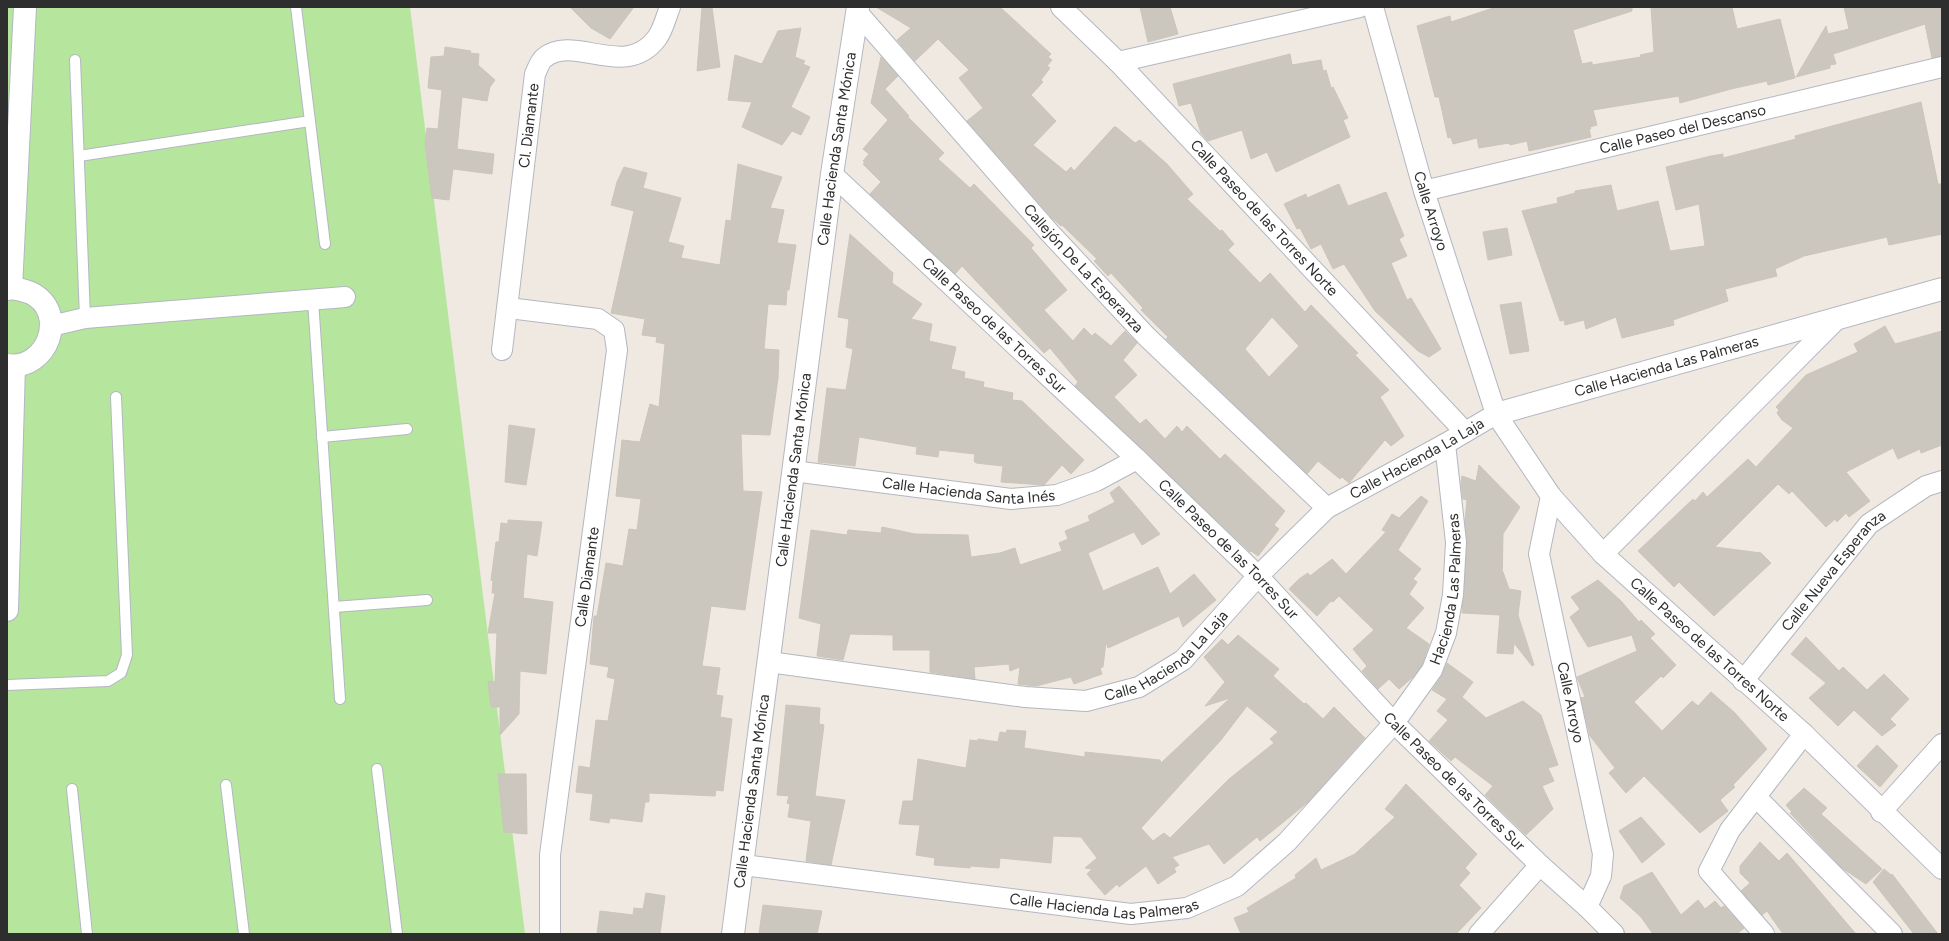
<svg xmlns="http://www.w3.org/2000/svg" width="1949" height="941" viewBox="0 0 1949 941" font-family="Figtree,sans-serif">
<style>
.green{fill:#b6e59e}
.building{fill:#cbc7bf;stroke:#cbc5ba;fill-rule:evenodd}
.lines{fill:none;stroke-linecap:round;stroke-linejoin:round}
.service-casing{stroke:#b4b7c1;stroke-width:12}
.minor-casing{stroke:#b4b7c1;stroke-width:22}
.tertiary-casing{stroke:#b4b7c1;stroke-width:24}
.service{stroke:#fff;stroke-width:10}
.minor{stroke:#fff;stroke-width:20}
.tertiary{stroke:#fff;stroke-width:22}
.labels{text-anchor:middle;stroke-width:3;stroke-linejoin:round;paint-order:stroke}
.street-label{font-size:15px;fill:#2e2e2e;stroke:#fff}
</style>
<rect width="100%" height="100%" fill="#efe9e1"/>
<!-- green -->
<polygon class="green" points="7,7 410,7 525,934 7,934"/>
<!-- building -->
<g class="building">
<polygon points="570,7 634,7 610,39 591,28"/>
<polygon points="702,7 712,7 720,67 697,71"/>
<path d="M876 7H1000L1051 54 1048 57 1052 60 1047 66 1050 68 1041 80 1043 82 1031 95 1056 121 1033 145 1066 172 1071 167 1074 171 1114 127H1116L1135 143 1140 140 1167 164 1193 194 1187 199 1220 231 1222 230 1234 244 1228 250 1260 283 1270 273 1305 312 1311 305 1358 353 1355 355 1389 390 1380 397 1404 436 1391 446 1385 440 1349 483 1342 477 1340 479 1318 461 1307 474 1166 339 1168 337 1141 310 1143 308 1111 273 1108 276 1094 261 1097 259 1062 225 1061 226 1052 218 967 121 983 108 959 78 969 70 938 39 915 61 897 40 911 28ZM1272 317 1299 346 1269 377 1245 349Z"/>
<polygon points="1140,7 1170,7 1178,34 1148,42"/>
<polygon points="1496,7 1632,7 1632,11 1573,30 1582,64 1592,62 1592,65 1641,57 1640,55 1654,52 1651,7 1732,7 1737,29 1780,19 1795,78 1768,85 1767,81 1731,89 1680,103 1679,96 1593,110 1597,125 1590,127 1591,129 1589,129 1591,137 1529,151 1527,141 1510,145 1509,143 1479,148 1477,138 1453,144 1451,137 1448,138 1439,97 1435,97 1417,26 1450,16 1451,22"/>
<polygon points="1844,7 1942,7 1942,56 1932,58 1925,24 1833,54 1836,64 1830,65 1830,68 1796,77 1826,26 1828,34 1849,29"/>
<polygon points="801,28 795,57 805,61 803,64 810,67 791,107 810,117 801,135 792,131 782,145 742,127 752,102 728,100 735,55 762,64 778,31"/>
<polygon points="445,47 471,51 470,53 479,54 478,65 495,80 490,87 487,101 462,97 457,149 494,154 492,174 453,169 449,200 432,198 425,144 427,128 438,129 442,90 428,88 431,57 444,56"/>
<polygon points="1290,54 1292,65 1321,60 1323,71 1326,70 1331,88 1333,87 1348,118 1343,120 1350,137 1276,172 1267,152 1251,159 1242,130 1208,141 1201,133 1191,103 1179,106 1173,84"/>
<polygon points="881,57 898,76 885,89 909,116 908,117 944,153 938,159 970,188 974,184 1034,245 1031,248 1067,290 1044,310 1073,341 1084,328 1092,336 1095,333 1111,346 1125,331 1137,343 1123,360 1137,375 1114,397 1140,424 1146,419 1165,439 1177,426 1182,432 1187,426 1220,459 1225,454 1285,511 1274,525 1279,529 1258,556 1251,551 1250,552 1075,386 1078,382 1050,348 1044,353 962,266 955,274 870,194 881,182 863,164 865,163 863,161 869,154 863,149 888,120 871,103"/>
<polygon points="1921,102 1938,184 1942,184 1942,234 1889,245 1887,237 1804,256 1775,269 1777,276 1725,289 1728,301 1673,320 1674,325 1622,338 1616,317 1586,329 1584,320 1565,325 1564,320 1560,321 1522,211 1558,203 1557,198 1575,193 1575,191 1611,185 1617,211 1658,201 1670,251 1705,246 1699,204 1676,210 1666,167 1711,156 1723,154 1723,158 1796,139 1795,136"/>
<polygon points="738,164 782,177 770,208 784,210 777,243 796,245 789,290 787,290 786,305 768,304 764,349 779,350 778,378 770,435 741,434 743,491 762,492 745,610 711,606 702,666 720,668 716,695 723,696 720,717 732,719 723,791 716,790 715,796 649,793 649,802 645,802 642,822 610,818 609,823 590,820 593,794 576,792 579,766 590,768 596,720 608,721 615,679 607,677 609,667 590,664 594,616 597,616 606,563 623,566 629,529 637,530 641,499 616,496 622,440 640,442 650,404 659,407 665,344 656,342 657,337 642,335 645,319 611,313 634,211 611,205 617,182 624,167 647,173 643,188 681,198 668,242 684,246 681,258 720,265 726,220 731,221"/>
<polygon points="1339,184 1348,206 1386,192 1404,236 1399,239 1407,256 1391,263 1407,300 1411,298 1441,349 1429,357 1418,351 1375,311 1344,264 1333,269 1321,244 1311,249 1300,228 1297,229 1284,204 1306,194 1307,198"/>
<polygon points="1507,228 1512,255 1488,260 1483,232"/>
<polygon points="850,234 893,273 892,283 922,304 911,319 932,324 929,341 956,347 951,369 965,372 964,378 984,382 983,387 1013,393 1012,400 1022,401 1084,460 1071,474 1062,465 1044,485 1001,482 1003,466 976,463 974,461 975,454 939,450 938,457 916,454 917,447 859,437 855,466 818,462 827,388 846,390 853,349 846,347 849,319 838,317"/>
<polygon points="1521,302 1529,351 1510,354 1500,305"/>
<polygon points="1885,326 1895,344 1942,331 1942,445 1921,453 1920,449 1898,459 1893,448 1846,472 1870,501 1849,517 1846,513 1837,522 1835,519 1826,527 1792,491 1789,494 1778,484 1715,547 1761,553 1771,563 1714,616 1679,582 1674,587 1638,551 1693,499 1695,501 1703,492 1707,497 1748,459 1756,467 1793,428 1782,420 1777,413 1779,410 1776,407 1806,375 1858,352 1854,344"/>
<polygon points="509,425 535,429 526,485 505,482"/>
<polygon points="1479,465 1520,507 1503,534 1502,588 1503,572 1509,589 1521,591 1518,615 1534,665 1532,666 1514,643 1513,654 1497,653 1500,615 1462,613 1467,543 1465,521 1467,500 1463,499 1461,483 1462,476 1476,481"/>
<polygon points="1119,486 1160,534 1142,545 1134,532 1088,553 1103,591 1158,567 1170,594 1194,574 1216,600 1183,627 1179,616 1108,648 1106,642 1103,667 1100,668 1102,674 1074,684 1071,677 1036,686 1018,684 1020,667 1010,671 1009,664 974,667 975,679 930,672 930,650 893,650 893,635 850,634 843,660 817,656 821,624 799,618 811,530 847,535 848,530 881,533 882,527 915,534 968,535 971,557 1000,553 1015,548 1020,565 1062,551 1059,543 1068,539 1065,531 1090,521 1088,516 1115,502 1110,493"/>
<polygon points="1421,496 1428,501 1398,550 1421,569 1413,579 1417,582 1409,594 1424,608 1406,628 1429,644 1422,665 1413,677 1399,689 1389,679 1378,689 1362,671 1367,666 1353,649 1374,630 1339,596 1333,602 1331,601 1317,616 1289,589 1299,579 1308,573 1310,576 1332,559 1346,574 1386,532 1382,530 1392,514 1399,518"/>
<polygon points="508,520 542,522 537,556 527,554 523,598 553,602 546,674 520,671 519,714 500,735 500,707 491,707 488,681 495,682 497,633 488,633 495,593 492,593 493,581 491,580 496,542 499,542 501,523 508,524"/>
<polygon points="1598,580 1621,601 1639,622 1641,620 1655,634 1650,638 1676,665 1663,678 1661,676 1634,702 1662,731 1692,701 1698,706 1711,692 1735,713 1767,749 1733,785 1735,787 1720,800 1728,811 1700,833 1644,776 1626,793 1609,773 1615,768 1590,736 1581,698 1585,697 1577,677 1637,651 1632,635 1588,647 1570,617 1580,609 1571,597"/>
<path d="M1238 635 1279 669 1273 676 1304 704 1306 703 1323 719 1334 707 1365 738 1308 802 1260 841 1257 837 1224 864 1209 844 1172 857 1179 865 1174 868 1176 872 1158 884 1146 866 1119 887 1117 884 1105 895 1087 874 1092 869 1085 868 1097 858 1081 837 1053 836 1051 863 1000 858 999 868 970 866V868L934 865 935 858 916 855 920 825 899 824 903 801H913L918 759 966 768 970 740 978 741V739L998 742 1000 732 1006 733 1007 730 1026 731 1024 748 1085 757V752L1160 760 1161 763 1230 698 1205 706 1225 682 1204 657 1222 639 1228 645ZM1247 706 1278 732 1270 739 1274 743 1229 779 1170 838 1164 833 1153 841 1141 828 1221 740Z"/>
<polygon points="1806,637 1839,671 1843,667 1867,690 1884,674 1909,699 1890,719 1896,725 1882,736 1854,710 1838,726 1809,698 1826,683 1791,654"/>
<polygon points="1447,663 1473,682 1462,697 1486,718 1523,701 1541,715 1558,765 1548,768 1554,781 1542,786 1553,809 1526,835 1485,795 1493,786 1455,757 1451,761 1429,741 1448,720 1437,711 1447,699 1432,690 1441,677"/>
<polygon points="786,705 820,708 819,724 824,725 815,796 845,800 831,865 806,861 811,821 788,817 790,804 787,803 789,796 777,795"/>
<polygon points="1877,745 1898,766 1880,787 1857,766"/>
<polygon points="498,774 526,774 527,834 504,832"/>
<polygon points="1406,784 1477,854 1465,868 1470,873 1459,885 1481,908 1456,934 1241,934 1234,918 1249,912 1247,908 1296,878 1295,875 1316,858 1321,870 1355,854 1395,817 1385,809"/>
<polygon points="1804,788 1827,808 1821,814 1882,869 1866,884 1842,868 1790,813 1792,812 1786,805"/>
<polygon points="1641,817 1665,844 1642,863 1619,831"/>
<polygon points="1760,842 1779,861 1787,853 1856,934 1783,934 1767,911 1762,915 1741,891 1750,883 1740,873 1740,866"/>
<polygon points="1884,869 1891,875 1892,874 1938,934 1914,934 1873,882"/>
<polygon points="1652,872 1681,915 1698,900 1705,909 1715,901 1721,908 1724,906 1744,928 1737,934 1653,934 1641,917 1620,898 1624,886"/>
<polygon points="646,893 665,896 660,934 597,934 600,911 633,915 634,908 643,909"/>
<polygon points="763,905 822,911 817,934 759,934"/>
</g>
<g class="lines">
<defs>
<g id="service">
<polyline points="296,7 325,244"/>
<polyline points="75,60 85,318"/>
<polyline points="79,156 310,121"/>
<polyline points="313,300 340,699"/>
<polyline points="322,437 407,429"/>
<polyline points="334,607 427,600"/>
<polyline points="7,685 108,681 121,673 127,655 116,397"/>
<polyline points="377,769 397,934"/>
<polyline points="226,785 244,934"/>
<polyline points="72,789 87,934"/>
</g>
<g id="minor">
<path id="s1" d="M1061 7 1118 62 1465 432"/>
<path id="s2" d="M1373 7 1424 191 1496 414 1551 496 1603 554 1804 734 1942 869"/>
<path id="s3" d="M857 12 1049 232 1147 337 1327 508"/>
<polyline points="1118,62 1360,7"/>
<path id="s4" d="M832 174 1137 459 1258 576 1394 723 1540 865 1587 907 1614 934"/>
<path id="s5" d="M1424 191 1942 67"/>
<polyline points="508,308 598,319 614,330 617,350 550,855 550,934"/>
<polyline points="51,326 85,318 345,297"/>
<path id="s6" d="M502 350 535 74C537 70 540 61 544 58 574 33 625 81 657 38 663 30 666 17 670 7"/>
<path id="s7" d="M793 471 1011 499 1057 495 1096 481 1137 459"/>
<path id="s8" d="M1551 496 1539 554 1603 854 1601 876 1587 907"/>
<polyline points="1603,554 1838,318"/>
<path id="s9" d="M769 662 1025 697 1086 701 1139 687 1183 660 1258 576 1327 508 1445 444 1496 414"/>
<path id="s10" d="M1743 681 1869 524 1926 486 1942 481"/>
<polyline points="1756,797 1892,934"/>
<polyline points="1881,812 1942,744"/>
<path id="s11" d="M743 865 1131 914 1187 908 1237 886 1287 842 1394 723 1432 670 1446 633 1453 595 1456 542 1445 444"/>
<polyline points="1479,934 1540,865"/>
<polyline points="1764,934 1709,871 1730,830 1804,734"/>
</g>
<g id="tertiary">
<polyline points="11,288 25,7"/>
<path d="M7 289C15 287 23 290 31 293 69 312 48 371 7 365"/>
<path id="s12" d="M1496 414 1942 289"/>
<polyline points="7,610 14,366"/>
<path id="s13" d="M733 934 832 174 858 7"/>
</g>
</defs>
<!-- service casing -->
<use href="#service" class="service-casing"/>
<!-- minor casing -->
<use href="#minor" class="minor-casing"/>
<!-- tertiary casing -->
<use href="#tertiary" class="tertiary-casing"/>
<!-- service -->
<use href="#service" class="service"/>
<!-- minor -->
<use href="#minor" class="minor"/>
<!-- tertiary -->
<use href="#tertiary" class="tertiary"/>
</g>
<g class="labels">
<!-- street labels -->
<g class="street-label">
<text dy="5" stroke="none"><textPath href="#s6" startOffset="226">Cl. Diamante</textPath></text>
<text dy="5" stroke="none"><textPath href="#s5" startOffset="266">Calle Paseo del Descanso</textPath></text>
<text dy="5" stroke="none"><textPath href="#s13" startOffset="792">Calle Hacienda Santa Mónica</textPath></text>
<text dy="5" stroke="none"><textPath href="#s2" startOffset="212">Calle Arroyo</textPath></text>
<text dy="5" stroke="none"><textPath href="#s1" startOffset="293">Calle Paseo de las Torres Norte</textPath></text>
<text dy="5" stroke="none"><textPath href="#s3" startOffset="342">Callejón De La Esperanza</textPath></text>
<text dy="5" stroke="none"><textPath href="#s4" startOffset="222">Calle Paseo de las Torres Sur</textPath></text>
<text dy="5" stroke="none"><textPath href="#s12" startOffset="177">Calle Hacienda Las Palmeras</textPath></text>
<text dy="5" stroke="none"><textPath href="#s9" startOffset="738">Calle Hacienda La Laja</textPath></text>
<text dy="5" stroke="none"><textPath href="#s13" startOffset="468">Calle Hacienda Santa Mónica</textPath></text>
<text dy="5" stroke="none"><textPath href="#s7" startOffset="177">Calle Hacienda Santa Inés</textPath></text>
<text dy="5" stroke="none"><textPath href="#s4" startOffset="546">Calle Paseo de las Torres Sur</textPath></text>
<text dy="5" stroke="none"><textPath href="#s10" startOffset="143">Calle Nueva Esperanza</textPath></text>
<text transform="translate(587 577) rotate(-82)" y="5">Calle Diamante</text>
<text dy="5" stroke="none"><textPath href="#s11" startOffset="877">Hacienda Las Palmeras</textPath></text>
<text dy="5" stroke="none"><textPath href="#s2" startOffset="745">Calle Paseo de las Torres Norte</textPath></text>
<text dy="5" stroke="none"><textPath href="#s9" startOffset="414">Calle Hacienda La Laja</textPath></text>
<text dy="5" stroke="none"><textPath href="#s8" startOffset="211">Calle Arroyo</textPath></text>
<text dy="5" stroke="none"><textPath href="#s4" startOffset="870">Calle Paseo de las Torres Sur</textPath></text>
<text dy="5" stroke="none"><textPath href="#s13" startOffset="144">Calle Hacienda Santa Mónica</textPath></text>
<text dy="5" stroke="none"><textPath href="#s11" startOffset="364">Calle Hacienda Las Palmeras</textPath></text>
</g>
</g>
<!-- border -->
<rect width="1949" height="941" fill="none" stroke="#2e2e2e" stroke-width="16"/>
</svg>
